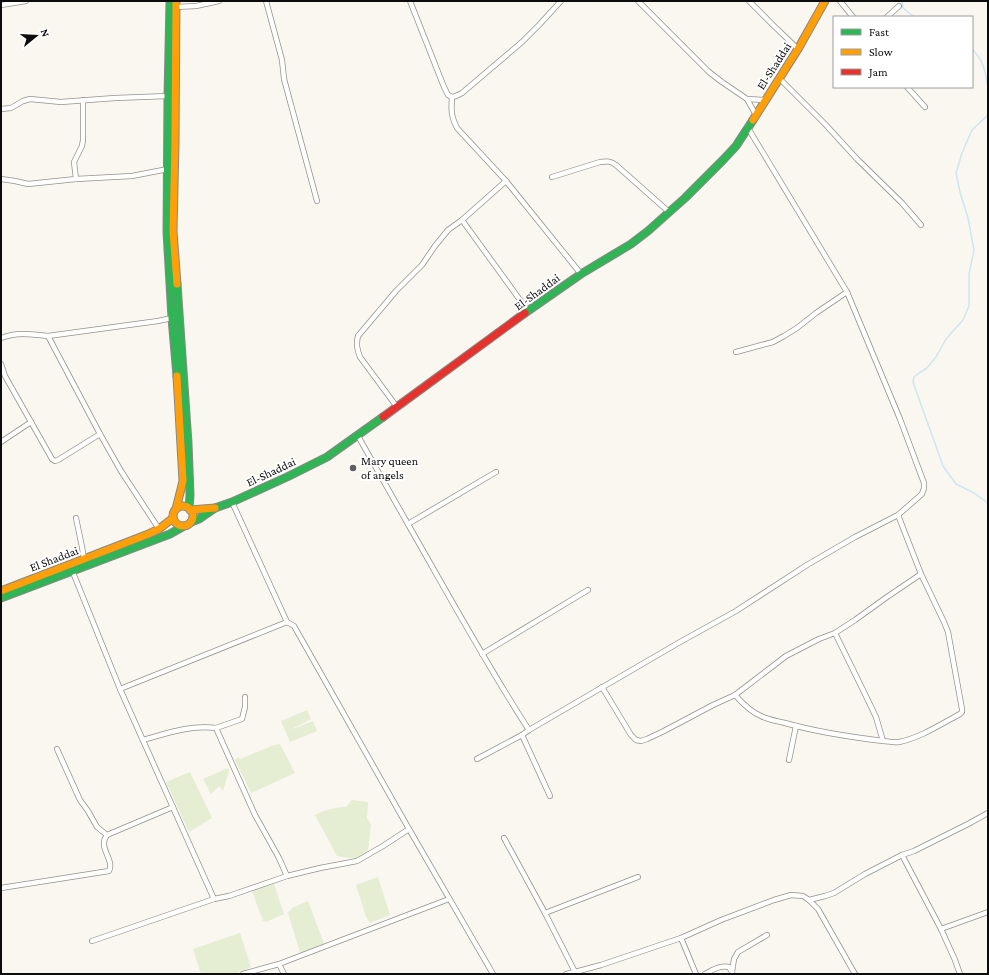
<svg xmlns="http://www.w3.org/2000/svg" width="989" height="975" viewBox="0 0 989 975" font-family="'Crimson Pro',serif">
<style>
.green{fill:#e5edd2}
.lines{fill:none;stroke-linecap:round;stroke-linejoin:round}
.stream{stroke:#cbe7f0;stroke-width:1.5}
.street-casing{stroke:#93928f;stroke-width:6}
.fast-casing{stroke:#8a8885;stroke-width:9}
.slow-casing{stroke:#8a8885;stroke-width:9}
.jam-casing{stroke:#8a8885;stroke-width:9}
.street{stroke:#fefefd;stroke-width:4.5}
.fast{stroke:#30b455;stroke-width:7}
.slow{stroke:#ff9f0a;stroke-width:7}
.jam{stroke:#e5322d;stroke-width:7}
.poi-dot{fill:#5f5e5c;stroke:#fff;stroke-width:1.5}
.labels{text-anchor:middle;stroke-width:4;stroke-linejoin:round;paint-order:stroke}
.street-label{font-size:12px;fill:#0c0c0c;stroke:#fff}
.poi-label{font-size:12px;fill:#0c0c0c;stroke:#fff;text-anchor:start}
</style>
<rect width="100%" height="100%" fill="#faf7f0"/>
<!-- green -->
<g class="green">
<polygon points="307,710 311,719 290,730 313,721 317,731 290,742 281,721"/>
<polygon points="280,744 295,773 251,793 235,760 238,757 240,759 274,745"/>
<polygon points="228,768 229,771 223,791 219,786 211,794 203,779"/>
<polygon points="190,772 212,818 189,832 166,782"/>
<path d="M352 800 368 802 367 818 371 825 368 851 362 859 343 857 337 856 315 815C324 810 336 807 346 807Z"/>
<polygon points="378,877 390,915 370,923 366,917 356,885"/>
<polygon points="274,884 284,914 266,922 263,921 252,891"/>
<polygon points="308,901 324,944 301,953 299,949 288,913 292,908"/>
<polygon points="240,933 251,967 235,974 201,974 193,949"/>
</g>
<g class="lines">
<!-- stream -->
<g class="stream">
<polyline points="902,1 903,8 914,17"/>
<path d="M972 49C984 61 985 71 988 87"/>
<polyline points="988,111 988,115 972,130 962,153 956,173 960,192 968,218 974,250 969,274 969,306 963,320 946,339 936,357 927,368 919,373 914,377 913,382 943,466 956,484 974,493 988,503"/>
</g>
<defs>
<g id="street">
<polyline points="266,1 282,60 284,79 317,201"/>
<polyline points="410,1 444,87 448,95 452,97 456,96 462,93 522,42 539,25 561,1"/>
<polyline points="638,1 709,72 722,82 747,99 756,115"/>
<polyline points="749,1 774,26 798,49"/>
<polyline points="840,1 853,17"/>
<polyline points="1,5 26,1"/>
<polyline points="175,7 196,6 219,1"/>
<polyline points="887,17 899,6"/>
<polyline points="780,79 825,124 857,159 902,203 921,225"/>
<polyline points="907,87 925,107"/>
<path d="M452 97C451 110 451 116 457 128L506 181"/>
<polyline points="747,99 765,100"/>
<polyline points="1,109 11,108 23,101 30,99 61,102 115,98 168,96"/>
<path d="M552 177 600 162C607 161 611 161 616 165L669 212"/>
<polyline points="1,179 15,181 28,184 76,179 132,176 168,169"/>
<polyline points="76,179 74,162 82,146 83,140 83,100"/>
<polyline points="462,220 528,311"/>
<polyline points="48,336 158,321 172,318"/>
<path d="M1 338C17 332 31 334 48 336L100 434 121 471 159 529"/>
<polyline points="736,352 773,342 784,336 797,328 816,313 847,292"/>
<polyline points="1,364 5,376 52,459 55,461 58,460 100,434"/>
<path d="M397 407 360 357C357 349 356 344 358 336L396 291 422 265 435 246 448 230 462 220 506 181 581 274"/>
<path d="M358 436C375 466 392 496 409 526 448 594 486 664 529 730L680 642 736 611 807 565 855 537 898 515 922 494 924 488V483L900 419 847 292 748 128"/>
<polyline points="1,442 31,422"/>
<polyline points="232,502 287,622 294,626 409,829 493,974"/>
<polyline points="76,518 82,547 84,559"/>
<polyline points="408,524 496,472"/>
<polyline points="72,570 120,689"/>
<polyline points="287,622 120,689 214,899 229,896 287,876 320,868 357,861 383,846 409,829"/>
<path d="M835 633 863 690 876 717 883 741C888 741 894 743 899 742 920 738 941 724 960 714L962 712V709L948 632 944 622 921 574"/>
<polyline points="482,654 588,590"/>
<polyline points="602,687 631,735 636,740 641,741 647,739 664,731 713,705 735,695 786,656 819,639 835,633 855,620 887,597 921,574 898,515"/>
<path d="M735 695C743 704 751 712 761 716 769 720 777 721 785 723 817 732 850 737 883 741"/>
<polyline points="216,728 242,719 245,707 245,697"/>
<polyline points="522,735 550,796"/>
<path d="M143 740C168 733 189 725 216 728L255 815 279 858 287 876"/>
<polyline points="57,749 80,800 88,811 97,827 107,835"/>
<polyline points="477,759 522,735 529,730"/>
<polyline points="789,760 796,726"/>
<polyline points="504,838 545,913"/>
<polyline points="902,855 941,929 988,912"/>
<path d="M1 888 109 871C115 859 97 848 107 835L173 807"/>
<polyline points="941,929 955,960 960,974"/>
<polyline points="92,941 214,899"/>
<polyline points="279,964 449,899"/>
<polyline points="732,972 734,959 738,952 767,935"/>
<polyline points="243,974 279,964 284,974"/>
<polyline points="566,974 575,972 545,913 638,877"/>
<polyline points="576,974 575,972 601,965 681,938"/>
<polyline points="696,974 681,938 721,920 774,900 791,895 803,896 809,900"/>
<path d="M705 974C712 970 720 965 729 967L732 972"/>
<polyline points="855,974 818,909 809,900 825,896 834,893 865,874 902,855 914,851 968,824 988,813"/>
</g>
<g id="fast">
<polyline points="170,1 168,96 167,232 172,318 177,376"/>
<polyline points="177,284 188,443 190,495 189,508"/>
<polyline points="525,313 581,274 631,244 648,231 685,198 723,160 736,146 753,120"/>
<polyline points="191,522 199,519 215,508 232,502 287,477 327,457 383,417"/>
<polyline points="1,598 170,534 184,526"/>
</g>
<g id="slow">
<polyline points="176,1 175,144 173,231 177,284"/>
<polyline points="753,120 798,49 825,1"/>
<circle cx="183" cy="516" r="10"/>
<polyline points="176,509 183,481 177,376"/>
<polyline points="190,510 215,508"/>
<polyline points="1,591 146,535 159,529 173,518"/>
</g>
<polyline id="jam" points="383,417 525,313"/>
</defs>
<!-- street casing -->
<use href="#street" class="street-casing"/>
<!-- fast casing -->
<use href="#fast" class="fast-casing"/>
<!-- slow casing -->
<use href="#slow" class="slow-casing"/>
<!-- jam casing -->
<use href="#jam" class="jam-casing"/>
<!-- street -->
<use href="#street" class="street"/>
<!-- fast -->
<use href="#fast" class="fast"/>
<!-- slow -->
<use href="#slow" class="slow"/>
<!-- jam -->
<use href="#jam" class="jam"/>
</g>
<!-- markers -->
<circle class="poi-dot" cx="353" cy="468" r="4"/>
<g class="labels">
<!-- street labels -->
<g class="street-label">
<text transform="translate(774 66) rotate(-57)" y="4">El-Shaddai</text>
<text transform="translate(537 292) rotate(-36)" y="4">El-Shaddai</text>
<text transform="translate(271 472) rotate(-25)" y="4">El-Shaddai</text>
<text transform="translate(54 559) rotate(-21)" y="4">El Shaddai</text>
</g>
<!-- poi labels -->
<g class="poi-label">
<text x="361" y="465">Mary queen<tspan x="361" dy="14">of angels</tspan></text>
</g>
</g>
<!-- border -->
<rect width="989" height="975" fill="none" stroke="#0c0c0c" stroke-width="4"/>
<!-- legend -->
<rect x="833" y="16" width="140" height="72" fill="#ffffff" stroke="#9e9e9e"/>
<rect x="841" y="29" width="20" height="6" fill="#30b455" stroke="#9e9e9e"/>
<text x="869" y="36" font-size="12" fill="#0c0c0c">Fast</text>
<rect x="841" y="49" width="20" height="6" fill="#ff9f0a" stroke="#9e9e9e"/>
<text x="869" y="56" font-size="12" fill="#0c0c0c">Slow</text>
<rect x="841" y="69" width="20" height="6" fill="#e5322d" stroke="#9e9e9e"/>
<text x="869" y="76" font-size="12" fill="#0c0c0c">Jam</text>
<!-- north arrow -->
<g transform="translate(36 36) rotate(72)" stroke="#ffffff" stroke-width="3" paint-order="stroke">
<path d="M0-3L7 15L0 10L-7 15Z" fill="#0c0c0c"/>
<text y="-6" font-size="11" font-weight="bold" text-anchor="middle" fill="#0c0c0c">N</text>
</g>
</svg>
